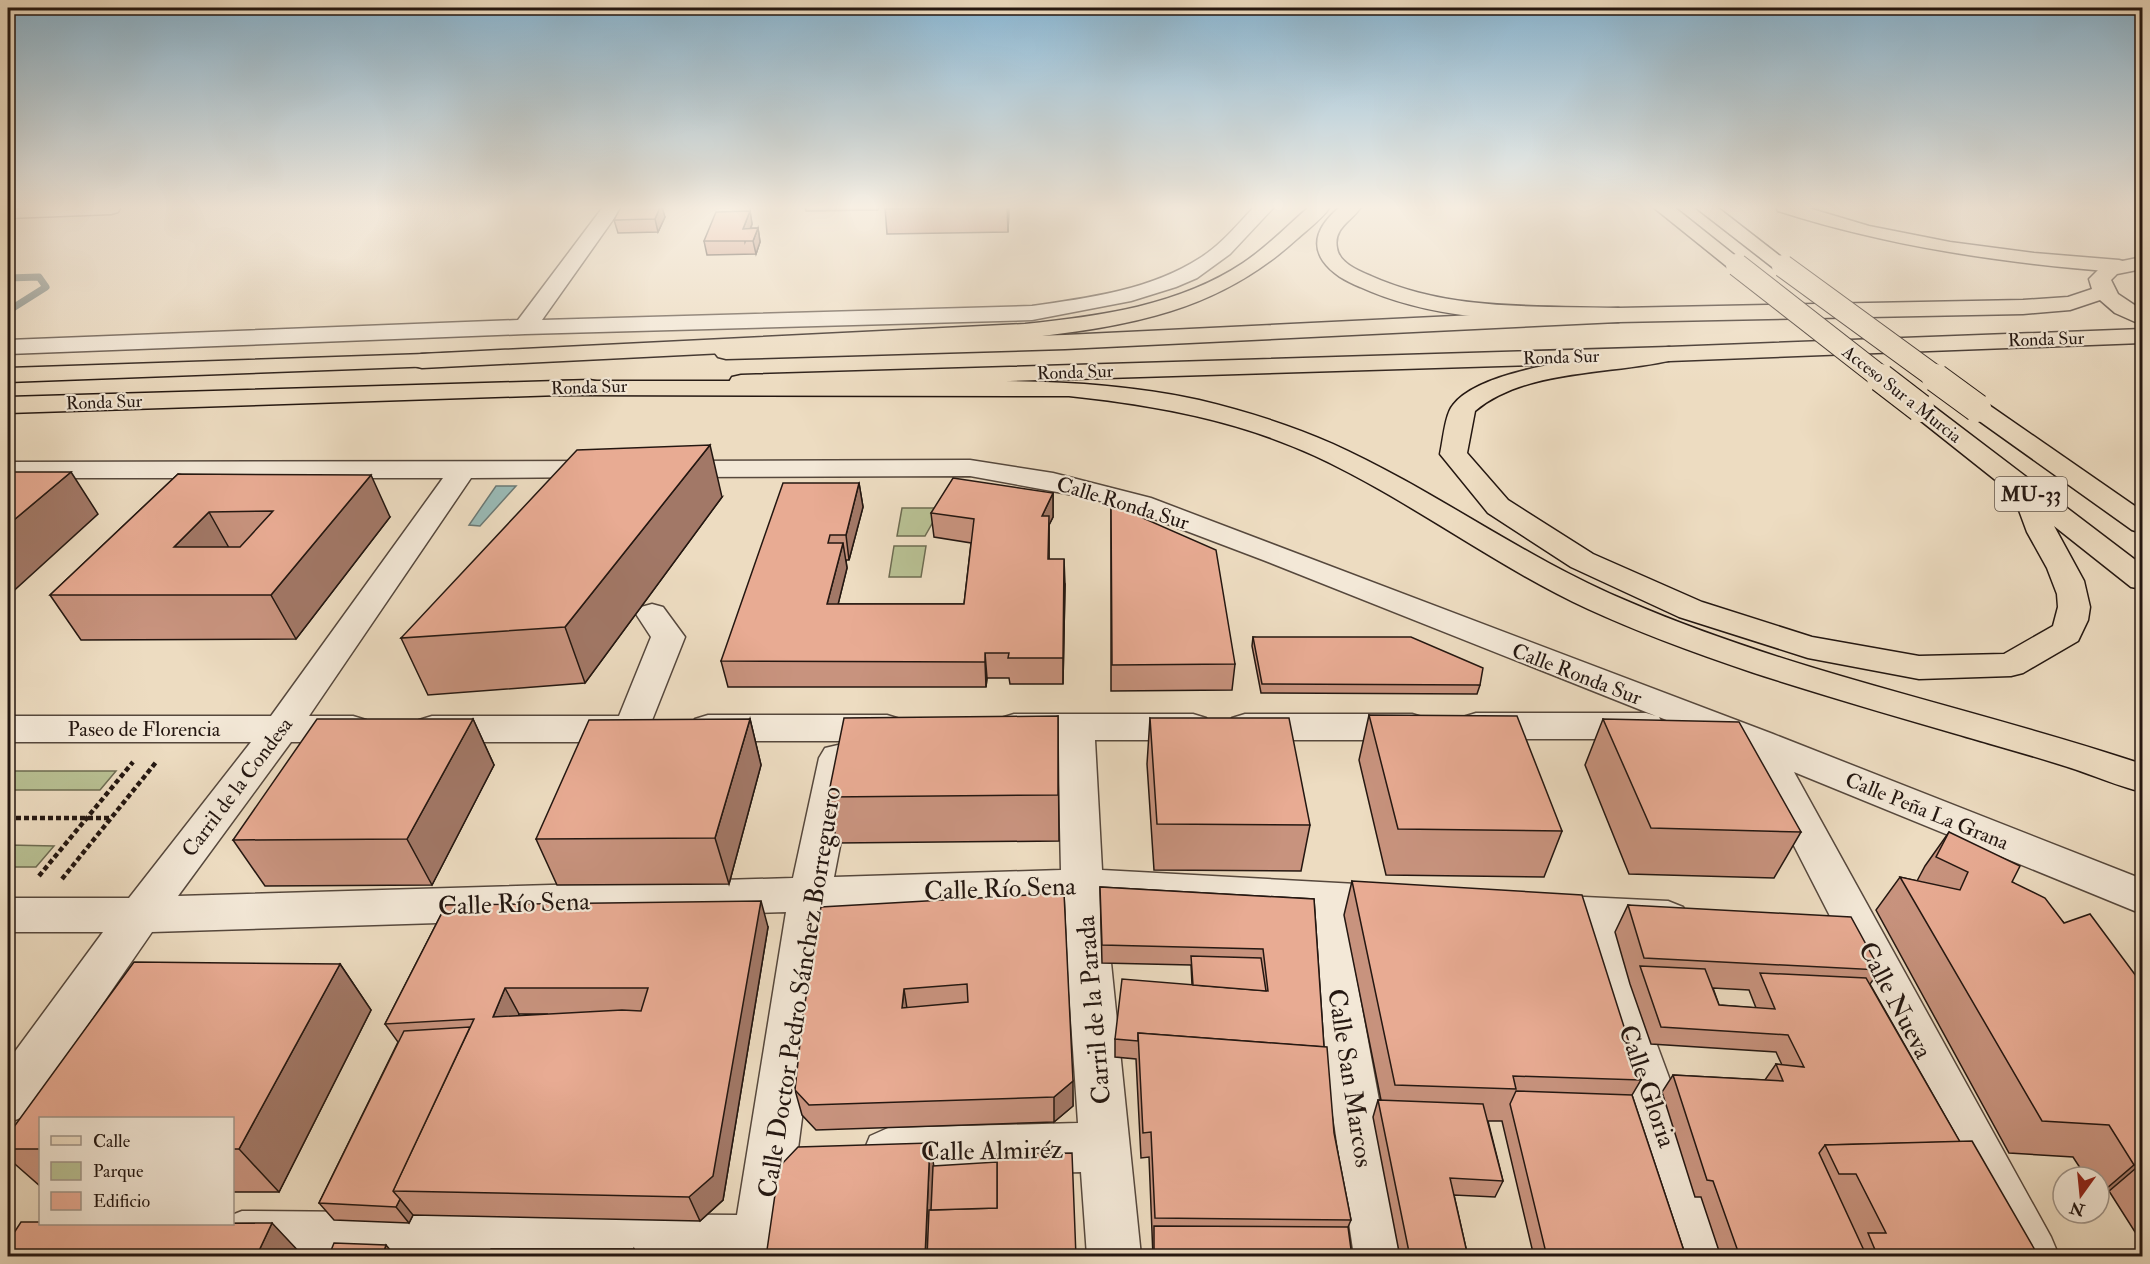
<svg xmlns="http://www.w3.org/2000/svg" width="2150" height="1264" viewBox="0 0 2150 1264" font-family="'IM FELL Double Pica',serif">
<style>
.green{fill:#b8c093;stroke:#6e6c52;stroke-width:1.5}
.water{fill:#9abbb7;stroke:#6b7975;stroke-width:1.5}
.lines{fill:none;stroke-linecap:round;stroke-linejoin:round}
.stream{stroke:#6b7975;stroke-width:7}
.minor-casing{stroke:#56483d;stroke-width:3}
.major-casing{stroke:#241711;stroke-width:3}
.highway-casing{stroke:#241711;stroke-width:3}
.path{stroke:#241711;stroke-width:4.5;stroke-dasharray:5 3;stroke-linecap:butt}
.minor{fill:#f3e8d7;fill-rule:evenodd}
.major{fill:#eddcc1;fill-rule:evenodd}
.highway{fill:#eddcc1;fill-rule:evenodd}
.highway-bridge-far1-casing{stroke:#241711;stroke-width:24;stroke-linecap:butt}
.highway-bridge-casing{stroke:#241711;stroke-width:30;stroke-linecap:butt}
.highway-bridge-far1{stroke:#eddcc1;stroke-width:22}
.highway-bridge{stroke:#eddcc1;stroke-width:28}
.wall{fill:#c8937e;stroke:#241711;stroke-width:1.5;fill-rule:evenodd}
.shaded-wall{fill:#a27867;stroke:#241711;stroke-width:1.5}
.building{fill:#e8ab93;stroke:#241711;stroke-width:1.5;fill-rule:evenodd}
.labels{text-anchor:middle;stroke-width:4.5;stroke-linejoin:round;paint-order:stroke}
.far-street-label{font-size:18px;fill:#241711;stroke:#f3e8d7}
.shield{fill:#f3e8d7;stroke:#62564c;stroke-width:1.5}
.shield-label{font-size:20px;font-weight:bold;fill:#241711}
.street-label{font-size:21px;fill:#241711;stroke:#f3e8d7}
.near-street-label{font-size:26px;fill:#241711;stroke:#f3e8d7}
</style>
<rect width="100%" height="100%" fill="#eddcc1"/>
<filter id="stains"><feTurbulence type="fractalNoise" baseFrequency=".00333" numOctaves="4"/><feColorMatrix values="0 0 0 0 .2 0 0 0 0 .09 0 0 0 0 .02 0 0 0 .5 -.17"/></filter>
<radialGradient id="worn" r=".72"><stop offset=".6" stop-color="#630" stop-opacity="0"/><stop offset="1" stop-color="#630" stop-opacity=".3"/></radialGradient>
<!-- green -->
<g class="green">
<polygon points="902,508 941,508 925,536 897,536"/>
<polygon points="894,546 926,546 921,577 889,577"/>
<polygon points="8,771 116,771 100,790 8,790"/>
<polygon points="8,845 54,846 36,867 8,867"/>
</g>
<!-- water -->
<polygon class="water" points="496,486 516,486 480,526 469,525"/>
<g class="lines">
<!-- stream -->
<polyline class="stream" points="8,278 39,277 46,287 8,311"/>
<defs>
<g id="minor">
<polygon points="8,207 120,207 120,208 118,212 111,214 8,218"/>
<path d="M603 207H622L542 320 1032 306C1089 298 1150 290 1200 258 1221 245 1237 225 1254 207H1274L1230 254 1197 278 1176 287 1131 301 1032 320 525 334 8 354V340L518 320Z"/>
<polygon points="970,460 1053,473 1151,498 1773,734 2142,879 2142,914 1794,772 2051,1237 2059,1256 2004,1256 1746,752 1659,717 1664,726 1659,735 1646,739 1476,739 1463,735 1458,726 1463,717 1476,713 1646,713 1656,716 1263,560 1131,510 1090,498 970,476 672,477 662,475 658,469 662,463 672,461"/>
<polygon points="602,461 612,463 616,469 612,475 602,477 471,478 309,716 353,716 366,720 371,729 366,738 353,742 291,742 178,896 793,878 819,758 825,748 838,745 851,748 857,758 834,877 1061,870 1058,740 1014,740 1001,736 996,727 1001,718 1014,714 1193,714 1206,718 1211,727 1206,736 1193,740 1095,740 1102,870 1393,886 1408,891 1414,903 1408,915 1393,920 1345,917 1408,1256 1354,1256 1303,915 1105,904 1141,1256 1087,1256 1081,1172 888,1178 870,1170 863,1153 870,1136 888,1128 1078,1123 1063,903 829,911 784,1256 223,1256 215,1238 221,1224 232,1224 232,1215 242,1211 737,1215 786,912 152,932 25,1116 8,1123 8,1061 103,932 8,932 8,898 129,898 251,742 8,742 8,716 271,716 443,478 8,478 8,462"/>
<polygon points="652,604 663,607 685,637 645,738 632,742 432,742 419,738 414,729 419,720 432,716 619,716 651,637 636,614 641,607"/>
<polygon points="1245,714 1412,714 1425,718 1430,727 1425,736 1412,740 1245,740 1232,736 1227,727 1232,718"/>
<polygon points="708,715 887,715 900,719 905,728 900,737 887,741 708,741 695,737 690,728 695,719"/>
<polygon points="1543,895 1668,901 1683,907 1689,919 1683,931 1668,937 1616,934 1735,1256 1681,1256 1572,931 1543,929 1528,924 1522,912 1528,900"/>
</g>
<g id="major">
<polygon points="2142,257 2142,269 2117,274 2111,280 2118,294 2142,310 2142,325 2115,313 2100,300 2070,310 2023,314 1618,322 1065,349 726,359 718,357 714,352 718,347 726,345 1065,335 1618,308 2023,300 2068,297 2092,289 2089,279 2103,265"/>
<polygon points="2142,329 2142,343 1669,361 741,389 732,387 729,382 732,377 741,375 1669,347"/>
<polygon points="455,353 463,355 467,360 463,365 8,382 8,368"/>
<polygon points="590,380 599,382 602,387 599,392 590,394 8,413 8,397"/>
</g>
<g id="highway">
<path d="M1309 207H1330C1322 219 1308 229 1297 239 1217 312 1129 326 1025 338L422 368 414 366 410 361 414 356 422 354 1025 324C1100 316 1178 306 1243 263 1267 247 1287 226 1309 207Z"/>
<path d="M1340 207H1361C1352 221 1333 228 1337 248 1339 263 1359 271 1371 276 1449 311 1535 306 1618 308L1626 310 1629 315 1626 320 1618 322C1531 320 1441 324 1360 287 1346 281 1332 274 1323 261 1309 240 1323 221 1340 207Z"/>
<polygon points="1653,207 1674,207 1747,265 1744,269 1737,271 1730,269"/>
<polygon points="1695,207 1717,207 1793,266 1790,270 1783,272 1776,270"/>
<path d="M1776 207H1805L1869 226 1950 242 2034 253 2119 260 2126 262 2129 266 2126 270 2119 272C2003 263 1890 247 1778 211Z"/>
<path d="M1669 347 1677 349 1681 354 1677 359C1614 375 1526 368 1475 411L1467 453 1508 500 1593 554 1702 602 1812 637 1919 656 2004 654 2053 626 2058 607 2057 594 2047 568 2027 532 2013 494 1911 413 1907 408 1911 403 1920 400 1929 403 2142 565V589L2131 587 2054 526 2084 581 2090 607 2088 620 2078 641 2023 673 2011 676 1919 679 1808 658 1679 617 1571 567 1488 513 1440 454C1443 441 1445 414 1453 405 1484 364 1618 356 1669 347Z"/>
<path d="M559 381C673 381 787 381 900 381 1002 381 1098 378 1199 400 1245 411 1290 425 1333 444 1435 490 1524 558 1627 601 1793 673 1971 707 2142 764V792C2118 786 2095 776 2071 768 2040 758 2008 749 1977 740 1845 701 1713 666 1588 609 1493 565 1410 500 1315 456 1237 420 1154 405 1069 396L559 395 550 393 547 388 550 383Z"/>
<polygon points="1977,400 1986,403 2142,511 2142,533 2132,530 1968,413 1964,408 1968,403"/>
</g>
</defs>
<!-- minor casing -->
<use href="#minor" class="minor-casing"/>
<!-- major casing -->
<use href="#major" class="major-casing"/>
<!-- highway casing -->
<use href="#highway" class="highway-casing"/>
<!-- path -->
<g class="path">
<polyline points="8,818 111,818"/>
<polyline points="39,876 133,762"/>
<polyline points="62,879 157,761"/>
</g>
<!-- minor -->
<use href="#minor" class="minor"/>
<!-- major -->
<use href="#major" class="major"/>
<!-- highway -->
<use href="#highway" class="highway"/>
<defs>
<g id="highway-bridge-far1">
<polyline points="1737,265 1883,379"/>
<polyline points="1783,266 1938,379"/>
</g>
<g id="highway-bridge">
<polyline points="1881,378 1920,408"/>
<polyline points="1936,378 1977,408"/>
</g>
</defs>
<!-- highway-bridge-far1 casing -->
<use href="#highway-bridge-far1" class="highway-bridge-far1-casing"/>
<!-- highway-bridge casing -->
<use href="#highway-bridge" class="highway-bridge-casing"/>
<!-- highway-bridge-far1 -->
<use href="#highway-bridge-far1" class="highway-bridge-far1"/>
<!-- highway-bridge -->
<use href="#highway-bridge" class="highway-bridge"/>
</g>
<!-- wall -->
<g class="wall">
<polygon points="8,207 22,207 18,209 8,210"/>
<polygon points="805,207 879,207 878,210 806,211"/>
<polygon points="885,207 1009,207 1008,232 887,234"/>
<polygon points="750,211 752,224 751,228 758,228 760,242 756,254 707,255 704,241"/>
<polygon points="665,217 658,232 618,233 614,220"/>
<polygon points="178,474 390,517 296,639 81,640 50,595"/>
<polygon points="859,483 863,507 849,560 846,560 847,568 838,604 964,604 971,543 934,537 931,513 1053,493 1053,517 1049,525 1049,559 1065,584 1063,684 1010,684 1009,678 987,678 986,687 728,687 721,661"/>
<polygon points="722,497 585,683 428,695 401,638"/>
<polygon points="1111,504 1235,664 1232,690 1111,691"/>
<polygon points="1253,637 1480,685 1477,694 1261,693 1252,646"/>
<polygon points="1369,715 1562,831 1544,877 1386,875 1359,760"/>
<polygon points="1058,716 1059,841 837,843 828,797"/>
<polygon points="1150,718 1310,825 1301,871 1154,870 1147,764"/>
<polygon points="473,719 494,765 432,885 265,886 233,840"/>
<polygon points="750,719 761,765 729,884 557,885 536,839"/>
<polygon points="1603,719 1801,832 1774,878 1629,874 1585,765"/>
<polygon points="1949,832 2142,984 2142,1232 2135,1232 2109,1191 2099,1195 2099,1177 2086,1177 2073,1157 2009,1153 1876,910 1900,877 1917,881 1925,866"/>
<polygon points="1352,881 1641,1080 1632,1095 1686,1257 1534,1257 1502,1121 1488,1121 1503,1181 1495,1197 1454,1195 1468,1257 1400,1257 1373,1117 1378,1100 1381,1100 1344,915"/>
<polygon points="1100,887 1314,899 1324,1047 1334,1133 1351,1220 1348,1227 1352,1257 1153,1257 1149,1157 1141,1158 1136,1059 1115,1057 1115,1039 1192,985 1191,965 1102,963"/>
<polygon points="1064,893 1073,1106 1054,1122 816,1130 802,1115 795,1090 803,1015"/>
<path d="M446 905 768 927 723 1200 700 1221 413 1215 409 1223 334 1220 319 1203 398 1042 385 1024ZM519 1014H548L518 1016Z"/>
<path d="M1628 905 1880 970 1870 984 1960 1142 2039 1257H1721L1701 1197H1695L1662 1092 1673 1075 1765 1080 1776 1064 1782 1065 1776 1052 1651 1044 1630 984 1615 932ZM1713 988 1749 990 1756 1008 1719 1005Z"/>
<polygon points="340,964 371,1010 279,1192 232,1192 232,1119 40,1119 40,1186 8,1158 8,1135"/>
</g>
<!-- shaded-wall -->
<g class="shaded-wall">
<polygon points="660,207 662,207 665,217 658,232 655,219"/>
<polygon points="1007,207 1009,207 1008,232"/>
<polygon points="750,211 752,224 745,242 743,229"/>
<polygon points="758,228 760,242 756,254 753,241"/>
<polygon points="710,445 722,497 585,683 565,627"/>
<polygon points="71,472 98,514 8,596 8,525"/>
<polygon points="371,475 390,517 296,639 271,595"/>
<polygon points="859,483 863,507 849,560 846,535"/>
<polygon points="1053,493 1053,517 1049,525 1049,584 1042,516"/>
<polygon points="209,512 233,555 174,547"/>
<polygon points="843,543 847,568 832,629 827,604"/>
<polygon points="1064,559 1065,584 1063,684 1063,658"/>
<polygon points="985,653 987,678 986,687 985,662"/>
<polygon points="473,719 494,765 432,885 407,839"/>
<polygon points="750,719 761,765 729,884 715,838"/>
<polygon points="761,901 768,927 723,1200 700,1221 689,1197"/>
<polygon points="340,964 371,1010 279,1192 239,1149"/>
<polygon points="505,988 519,1014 508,1043 493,1017"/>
<polygon points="904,989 908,1015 902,1008"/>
<polygon points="1073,1081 1073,1106 1054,1122 1054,1097"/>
<polygon points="930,1143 934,1167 930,1257 925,1257"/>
<polygon points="2142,1161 2142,1163 2109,1191 2099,1195 2134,1165"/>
<polygon points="400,1199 413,1215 409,1223 396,1207"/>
<polygon points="272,1223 304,1257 256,1257"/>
<polygon points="386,1245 396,1257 382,1257"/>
<polygon points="634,1249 638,1257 632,1257"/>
</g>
<!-- building -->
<g class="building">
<polygon points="621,207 660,207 655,219 614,220"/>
<polygon points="885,207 994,207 885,209"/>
<polygon points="750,211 743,229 758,228 753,241 704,241 716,212"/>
<polygon points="710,445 565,627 401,638 577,450"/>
<polygon points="8,472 71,472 8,525"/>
<path d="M178 474 371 475 271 595H50ZM273 511 240 547H174L209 512Z"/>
<polygon points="953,478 1053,493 1042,516 1049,516 1048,559 1064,559 1063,658 1008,658 1009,653 985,653 985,662 721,661 783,483 859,483 846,535 830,535 828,543 843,543 827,604 964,604 974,519 931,513"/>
<polygon points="1111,504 1216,550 1235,664 1112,665"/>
<polygon points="1253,637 1411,637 1483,668 1480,685 1262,684"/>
<polygon points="1369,715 1517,716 1562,831 1398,829"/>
<polygon points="1058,716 1058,795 828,797 844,718"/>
<polygon points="1150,718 1289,718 1310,825 1157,824"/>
<polygon points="317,719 473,719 407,839 233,840"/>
<polygon points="750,719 715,838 536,839 589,720"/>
<polygon points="1603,719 1739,722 1801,832 1651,828"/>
<polygon points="1949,832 2020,866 2012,882 2045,898 2064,923 2090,914 2142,984 2142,1161 2134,1165 2109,1125 2042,1121 1900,877 1960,890 1968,872 1936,857"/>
<polygon points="1352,881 1582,895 1641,1080 1513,1076 1516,1089 1395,1085"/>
<polygon points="1100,887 1314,899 1324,1047 1138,1033 1138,1041 1115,1039 1122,979 1268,991 1263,949 1102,945"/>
<path d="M1064 893 1073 1081 1054 1097 809 1105 795 1090 803 1015 821 907ZM967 984 968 1002 902 1008 904 989Z"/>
<path d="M761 901 713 1176 689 1197 393 1191 474 1019 385 1024 446 905ZM505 988H648L641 1011 622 1010 493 1017Z"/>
<polygon points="1628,905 1851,917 1880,970 1644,958"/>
<polygon points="1191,956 1261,958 1266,991 1193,985"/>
<polygon points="134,962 340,964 239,1149 232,1149 232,1119 40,1119 40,1149 8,1149 8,1135"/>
<polygon points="1640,966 1705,969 1719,1005 1775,1009 1760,973 1866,978 1960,1142 1825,1145 1819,1153 1867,1257 1740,1257 1713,1181 1707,1180 1673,1075 1783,1081 1776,1064 1804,1067 1788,1035 1661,1027"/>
<polygon points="470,1027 393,1191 400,1199 396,1207 319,1203 404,1031"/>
<polygon points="1138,1033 1327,1047 1334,1133 1351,1220 1155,1218 1151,1132 1143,1133"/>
<polygon points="1516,1091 1632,1095 1686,1257 1547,1257 1510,1104"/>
<polygon points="1378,1100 1483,1104 1503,1181 1450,1178 1468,1257 1410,1257"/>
<polygon points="1972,1141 2039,1257 1878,1257 1868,1233 1886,1233 1856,1174 1839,1174 1825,1145"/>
<polygon points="930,1143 925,1257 766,1257 779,1167 798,1147"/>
<polygon points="1072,1153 1076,1257 927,1257 929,1210 997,1208 997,1154"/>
<polygon points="997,1162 997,1208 931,1210 933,1166"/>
<polygon points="21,1222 40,1222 40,1224 272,1223 256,1257 8,1257 8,1242"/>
<polygon points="1154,1226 1348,1227 1352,1257 1154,1257"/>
<polygon points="334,1243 386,1245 382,1257 293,1257 294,1253 330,1253"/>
<polygon points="491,1249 634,1249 632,1257 488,1257"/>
</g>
<!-- sky -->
<linearGradient id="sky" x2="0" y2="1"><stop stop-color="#89b7d4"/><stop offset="0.54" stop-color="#f7efe3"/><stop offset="1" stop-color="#f7efe3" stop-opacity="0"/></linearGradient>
<rect width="2150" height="384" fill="url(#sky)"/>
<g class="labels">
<!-- far-street labels -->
<g class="far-street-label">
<text transform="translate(2046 339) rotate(-2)" y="6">Ronda Sur</text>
<text transform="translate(1561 357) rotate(-2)" y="6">Ronda Sur</text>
<text transform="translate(1075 372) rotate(-2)" y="6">Ronda Sur</text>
<text transform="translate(589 387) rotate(-2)" y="6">Ronda Sur</text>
<text transform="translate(1902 394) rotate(38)" y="6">Acceso Sur a Murcia</text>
<text transform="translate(104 402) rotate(-2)" y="6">Ronda Sur</text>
</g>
<!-- shield labels -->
<rect class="shield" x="1995" y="477" width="72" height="34" rx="4.5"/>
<g class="shield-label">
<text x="2031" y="501">MU-33</text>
</g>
<!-- street labels -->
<g class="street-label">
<text transform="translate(1123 503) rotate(17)" y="7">Calle Ronda Sur</text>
<text transform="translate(1577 674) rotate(21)" y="7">Calle Ronda Sur</text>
<text x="144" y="736">Paseo de Florencia</text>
<text transform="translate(237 787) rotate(-53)" y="7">Carril de la Condesa</text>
<text transform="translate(1927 811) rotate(22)" y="7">Calle Peña La Grana</text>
</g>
<!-- near-street labels -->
<g class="near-street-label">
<text transform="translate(1000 888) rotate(-2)" y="9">Calle Río Sena</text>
<text transform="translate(514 903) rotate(-2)" y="9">Calle Río Sena</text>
<text transform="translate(799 992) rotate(-81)" y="9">Calle Doctor Pedro Sánchez Borreguero</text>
<text transform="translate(1896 1000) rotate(62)" y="9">Calle Nueva</text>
<text transform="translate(1093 1010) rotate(-95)" y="9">Carril de la Parada</text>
<text transform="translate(1351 1078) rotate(81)" y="9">Calle San Marcos</text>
<text transform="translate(1648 1086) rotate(71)" y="9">Calle Gloria</text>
<text transform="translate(992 1150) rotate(-1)" y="9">Calle Almiréz</text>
</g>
</g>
<!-- margin -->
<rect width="2150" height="1264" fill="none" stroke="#eddcc1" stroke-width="30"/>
<rect x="9" y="9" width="2132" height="1246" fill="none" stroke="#241711" stroke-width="3"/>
<rect x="15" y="15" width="2120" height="1234" fill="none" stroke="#241711" stroke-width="1.5"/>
<!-- legend -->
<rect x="39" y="1117" width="195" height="108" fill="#f3e8d7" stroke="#a09488" stroke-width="1.5"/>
<rect x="51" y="1136" width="30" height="9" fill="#eddcc1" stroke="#a09488" stroke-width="1.5"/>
<text x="93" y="1147" font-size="18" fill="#241711">Calle</text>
<rect x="51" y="1162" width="30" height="18" fill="#b8c093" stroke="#a09488" stroke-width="1.5"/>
<text x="93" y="1177" font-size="18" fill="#241711">Parque</text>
<rect x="51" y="1192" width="30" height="18" fill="#e8ab93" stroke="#a09488" stroke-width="1.5"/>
<text x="93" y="1207" font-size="18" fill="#241711">Edificio</text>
<!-- north arrow -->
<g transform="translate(2081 1195) rotate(195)"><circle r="28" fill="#f3e8d7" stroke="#a09488" stroke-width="1.5"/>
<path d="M0-4.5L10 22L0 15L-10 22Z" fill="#8f2418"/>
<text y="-9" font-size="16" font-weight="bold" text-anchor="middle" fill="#241711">N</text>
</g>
<rect width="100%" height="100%" filter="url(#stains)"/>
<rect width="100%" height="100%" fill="url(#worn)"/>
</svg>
